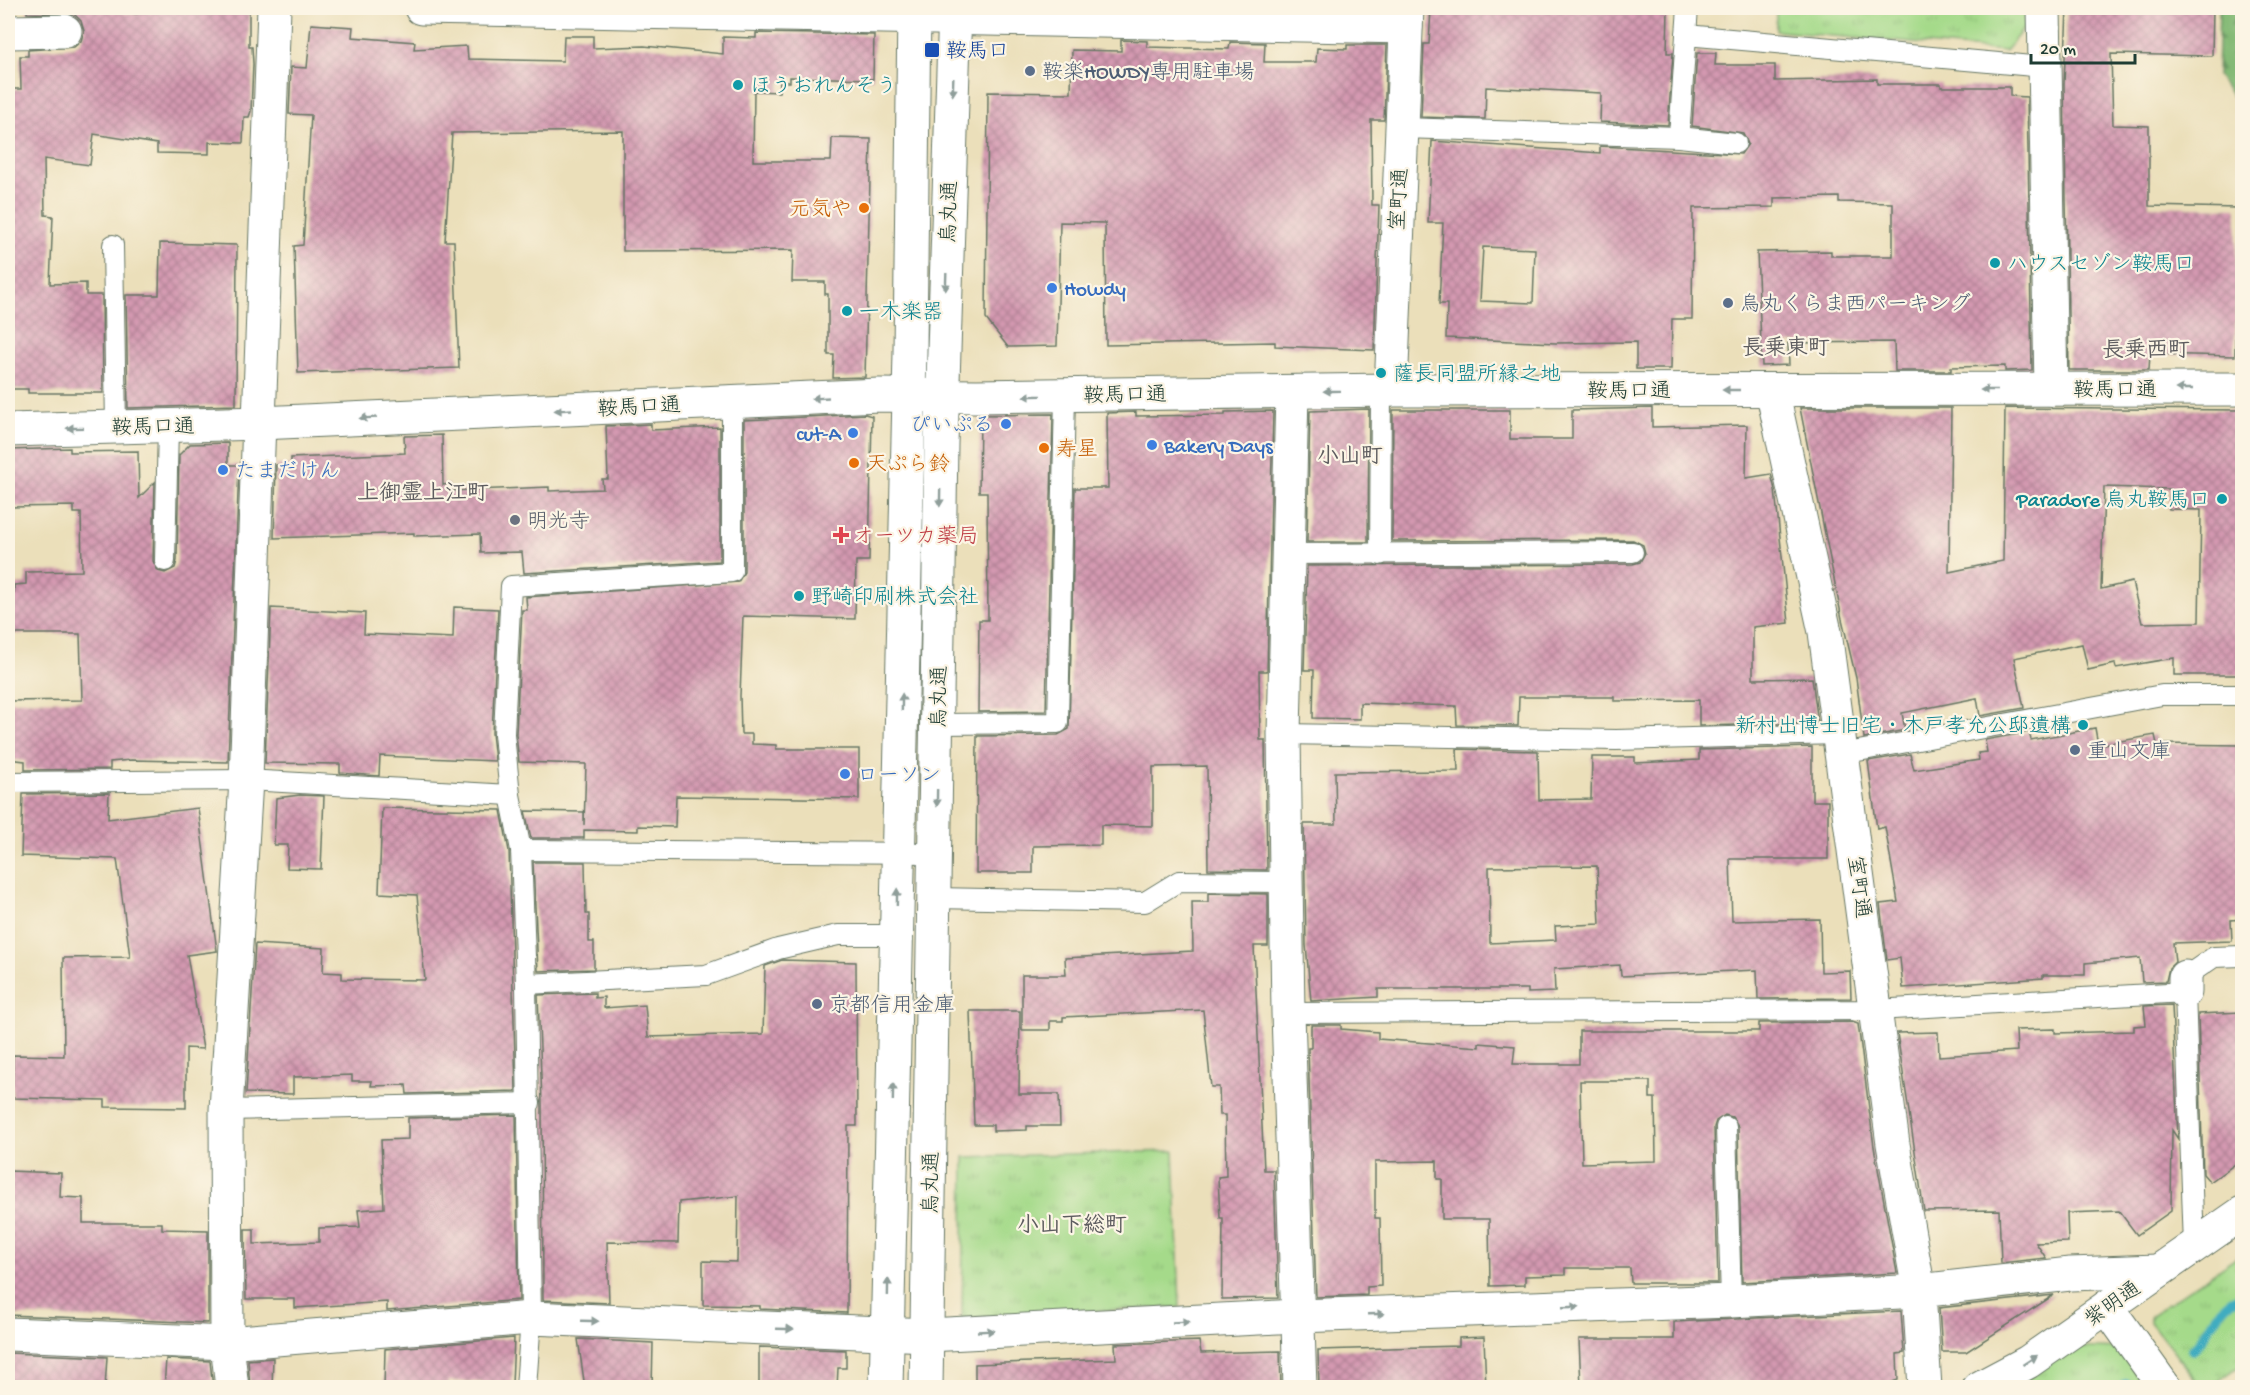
<svg xmlns="http://www.w3.org/2000/svg" width="2250" height="1395" viewBox="0 0 2250 1395" font-family="'Gochi Hand','Klee One',sans-serif">
<style>
.forest{fill:url(#forest-firs);stroke:#527c55;stroke-width:1.5}
.park{fill:url(#park-tufts);stroke:#628c5f;stroke-width:1.5}
.lines{fill:none;stroke-linecap:round;stroke-linejoin:round}
.stream{stroke:#41acc0;stroke-width:10}
.building{fill:url(#building-cross-hatch);fill-rule:evenodd}
.lane-casing{stroke:#667663;stroke-width:22}
.street-casing{stroke:#667663;stroke-width:35}
.highway-casing{stroke:#667663;stroke-width:35}
.lane{stroke:#fff;stroke-width:20}
.street{stroke:#fff;stroke-width:33}
.highway{stroke:#fff;stroke-width:33}
.oneway{fill:#8f9e9a}
.transit-dot{fill:#1a4fb4;stroke:#fcf5e5;stroke-width:2}
.service-dot{fill:#5c6f8a;stroke:#fcf5e5;stroke-width:2}
.culture-dot{fill:#0f9aa8;stroke:#fcf5e5;stroke-width:2}
.food-dot{fill:#e8710a;stroke:#fcf5e5;stroke-width:2}
.shop-dot{fill:#3f7fe0;stroke:#fcf5e5;stroke-width:2}
.worship-dot{fill:#6b7280;stroke:#fcf5e5;stroke-width:2}
.health-dot{fill:#e0444e;stroke:#fcf5e5;stroke-width:2}
.labels{text-anchor:middle;stroke-width:4.5;stroke-linejoin:round;paint-order:stroke}
.transit-label{font-size:21px;fill:#164399;stroke:#fcf5e5;text-anchor:start}
.service-label{font-size:21px;fill:#4e5e75;stroke:#fcf5e5;text-anchor:start}
.culture-label{font-size:21px;fill:#0d838f;stroke:#fcf5e5;text-anchor:start}
.street-label{font-size:21px;fill:#1f3d34;stroke:#fcf5e5}
.food-label{font-size:21px;fill:#c56008;stroke:#fcf5e5;text-anchor:start}
.shop-label{font-size:21px;fill:#366cbe;stroke:#fcf5e5;text-anchor:start}
.worship-label{font-size:21px;fill:#5b616d;stroke:#fcf5e5;text-anchor:start}
.health-label{font-size:21px;fill:#be3a42;stroke:#fcf5e5;text-anchor:start}
.neighbourhood-label{font-size:22px;font-weight:bold;fill:#5e5d60;stroke:#fcf5e5}
</style>
<defs>
<pattern id="forest-firs" width="22" height="20" patternUnits="userSpaceOnUse" patternTransform="scale(1.5)"><rect width="22" height="20" fill="#84ba76"/><path d="M5 1l3.5 6h-7zM16 11l3.5 6h-7z" fill="#6b9862"/></pattern>
<pattern id="park-tufts" width="24" height="20" patternUnits="userSpaceOnUse" patternTransform="scale(1.5)"><rect width="24" height="20" fill="#a5da8a"/><path d="M3 7l-1-3M5 7V3M7 7l1-3M15 17l-1-3M17 17v-4M19 17l1-3" fill="none" stroke="#8ebc78"/></pattern>
<pattern id="building-cross-hatch" width="8" height="8" patternUnits="userSpaceOnUse" patternTransform="scale(1.5)"><rect width="8" height="8" fill="#d499b1"/><path d="M0 0l8 8M0 8l8-8" fill="none" stroke="#ab7e91"/></pattern>
</defs>
<rect width="100%" height="100%" fill="#fcf5e5"/>
<filter id="ink" filterUnits="userSpaceOnUse"><feTurbulence type="fractalNoise" baseFrequency=".0167" numOctaves="2"/><feDisplacementMap in="SourceGraphic" scale="12" xChannelSelector="R" yChannelSelector="G"/><feConvolveMatrix kernelMatrix="1 2 1 2 8 2 1 2 1" color-interpolation-filters="sRGB"/></filter>
<filter id="wash" filterUnits="userSpaceOnUse"><feTurbulence type="fractalNoise" baseFrequency=".008" numOctaves="4" result="noise"/><feDisplacementMap in="SourceGraphic" scale="24" xChannelSelector="R" yChannelSelector="G"/><feGaussianBlur stdDeviation="1.35" result="paint"/><feColorMatrix in="noise" values="0 0 0 0 0 0 0 0 0 0 0 0 0 0 0 0 0 1.4 0 .05"/><feComposite in="paint" operator="in"/></filter>
<g filter="url(#wash)">
<rect width="100%" height="100%" fill="#ebdfba"/>
<!-- forest -->
<polygon class="forest" points="2219,8 2242,8 2242,109 2217,76"/>
<!-- park -->
<g class="park">
<polygon points="1776,8 2025,8 2025,27 2005,51 1776,31"/>
<polygon points="1174,1151 1180,1307 1021,1314 962,1319 964,1157"/>
<polygon points="2242,1254 2242,1364 2210,1387 2199,1384 2150,1322 2150,1316"/>
<polygon points="2071,1347 2120,1349 2146,1388 2013,1388"/>
</g>
<g class="lines">
<!-- stream -->
<g class="stream">
<path d="M2192 1350C2211 1333 2215 1304 2242 1296"/>
<polyline points="2122,1388 2127,1384"/>
</g>
</g>
<g id="blocks">
<!-- building -->
<g class="building">
<polygon points="27,8 91,8 137,14 138,8 199,11 199,8 249,8 249,47 252,47 253,64 251,111 249,117 244,117 243,143 209,142 209,154 157,153 157,144 94,134 90,165 44,159 45,215 53,216 50,284 86,283 86,295 102,295 103,393 28,393 28,389 8,389 8,89 21,89 20,56 28,56 28,50 74,47 81,41 84,31 81,21 74,14 27,13"/>
<polygon points="1431,8 1668,8 1667,53 1673,53 1668,125 1600,122 1601,93 1486,87 1485,119 1421,117 1424,44 1429,44"/>
<polygon points="2067,8 2213,8 2212,56 2111,54 2113,125 2149,126 2149,206 2237,208 2235,356 2150,354 2149,370 2069,370 2064,84"/>
<polygon points="311,24 353,27 352,37 415,42 414,49 467,46 468,59 563,61 564,36 593,36 593,48 644,46 723,54 723,37 756,38 756,33 874,35 873,79 790,77 790,82 780,82 779,92 754,91 753,161 831,161 832,138 871,139 865,377 833,378 834,355 828,355 828,294 825,294 825,282 792,282 793,250 623,251 623,131 452,133 445,241 454,241 459,368 298,373 294,246 303,245 311,115 289,114 291,67 307,68"/>
<polygon points="1121,40 1147,41 1147,47 1229,49 1230,42 1265,43 1264,62 1316,62 1317,48 1347,49 1347,45 1387,45 1384,120 1371,120 1372,205 1379,205 1374,350 1275,346 1275,342 1106,345 1105,223 1060,222 1057,346 1008,347 986,319 988,92 1071,93 1072,50 1121,51"/>
<path d="M1697 53H1716L1715 65H1775V81L1877 79V84H1941V87H2010V96L2027 97 2032 370 2005 371V366L1951 367V371H1895L1894 342 1788 343 1789 365 1762 366 1757 252 1831 251V256H1893V203L1839 202V197L1774 198V207L1693 208 1692 319H1672L1671 369H1636V342L1556 343 1446 338 1447 304H1439L1443 223H1428L1432 141 1600 153V146L1741 154 1748 144 1743 133 1692 126ZM1483 247 1535 249 1533 303 1480 301Z"/>
<polygon points="160,243 237,245 236,405 128,408 126,295 159,295"/>
<polygon points="1652,408 1652,427 1747,425 1746,478 1771,474 1775,490 1789,623 1753,627 1753,679 1812,678 1818,723 1699,726 1699,700 1614,701 1614,697 1519,697 1518,726 1457,725 1456,706 1360,703 1360,719 1313,718 1314,670 1304,670 1307,566 1633,564 1640,562 1645,553 1643,545 1633,540 1392,541 1393,410 1510,410 1510,439 1572,439 1572,410"/>
<path d="M1800 408H1951L1949 572 2003 561 2005 408 2242 410V675H2174V658L2116 668 2115 664 2088 670 2082 644 2014 658 2024 708 1980 716 1977 698 1902 713 1905 730 1864 738 1856 678 1842 619ZM2104 487 2170 489 2169 509 2201 510 2199 622 2142 623 2132 582 2101 589Z"/>
<polygon points="1369,409 1368,542 1307,542 1310,411"/>
<polygon points="1273,411 1267,671 1259,671 1260,740 1265,740 1267,870 1208,869 1207,766 1153,767 1153,826 1101,825 1101,845 1033,846 1033,873 976,873 977,736 1058,735 1069,729 1075,488 1108,488 1107,413 1136,412 1136,416 1225,415 1225,412"/>
<polygon points="865,414 872,416 869,561 856,561 855,619 743,616 740,696 741,734 752,734 752,744 776,745 776,749 859,749 859,799 676,796 675,827 638,826 638,831 584,830 584,838 531,838 525,811 584,812 584,825 586,764 519,762 516,734 522,610 527,610 526,597 738,582 744,572 744,420"/>
<polygon points="1053,414 1046,711 978,712 979,620 988,620 987,492 979,492 980,415"/>
<polygon points="651,424 651,430 720,427 720,561 524,573 522,552 481,553 480,534 414,536 414,533 274,538 276,465 291,466 291,458 405,453 404,436 442,435 443,485 449,484 449,491 549,487 549,491 603,489 602,479 608,479 606,426"/>
<polygon points="228,443 228,465 239,465 228,762 131,760 110,762 110,769 25,770 25,761 8,759 8,701 82,700 80,634 8,634 8,591 14,592 14,585 26,584 26,572 82,571 81,513 74,513 74,506 8,507 8,450 70,448 70,452 138,451 139,498 155,482 153,561 158,571 165,573 175,568 177,561 179,455 190,444"/>
<polygon points="454,607 498,609 492,733 495,761 380,756 379,776 340,773 340,764 265,763 271,608 365,613 364,634 453,638"/>
<polygon points="2095,728 2098,745 2155,735 2157,744 2242,745 2242,919 2231,920 2232,941 2173,943 2175,962 2169,968 2166,981 2142,982 2140,958 2085,963 2085,975 2043,975 2043,978 1903,988 1900,958 1887,960 1880,904 1898,902 1885,827 1877,829 1868,761 1910,754 1914,770 1979,760 1978,753 1987,752 1985,740 2029,732 2031,740"/>
<path d="M1812 747V801H1828V859H1730L1732 921 1820 919 1821 972 1850 971 1851 998 1758 999 1757 970 1621 976 1620 965 1554 969 1555 992 1528 993V989H1378V997L1311 1001 1306 945 1304 824H1336L1335 772 1458 771 1457 749 1538 751 1539 800 1591 799 1592 757H1635V763L1699 760V750ZM1597 866 1600 924 1555 926 1556 940 1490 943 1489 867Z"/>
<polygon points="109,793 108,819 198,808 217,951 187,955 203,1049 186,1048 186,1108 105,1107 105,1100 12,1098 13,1055 64,1056 63,958 130,957 117,859 21,856 23,794"/>
<polygon points="300,795 324,796 321,869 287,868 288,845 274,845 276,798"/>
<polygon points="382,808 501,810 509,851 516,1091 407,1094 406,1085 371,1086 372,1081 352,1081 352,1075 293,1077 293,1094 246,1093 255,944 324,948 323,972 342,973 342,979 425,980 417,895 379,893"/>
<polygon points="533,862 585,862 586,914 589,914 589,942 594,942 594,969 538,971"/>
<polygon points="1208,893 1268,894 1268,946 1254,946 1264,1170 1274,1170 1278,1298 1222,1299 1223,1218 1220,1218 1218,1177 1226,1176 1225,1115 1220,1115 1219,1087 1211,1087 1203,1010 1063,1017 1063,1021 1050,1021 1050,1030 1022,1030 1022,975 1066,975 1065,958 1193,951 1192,902 1208,902"/>
<polygon points="782,960 856,962 857,1126 848,1126 847,1313 760,1309 760,1306 703,1305 703,1261 737,1262 738,1196 679,1202 678,1243 607,1242 609,1303 543,1300 542,1103 538,995 595,993 595,998 604,997 604,1008 645,1005 648,1037 763,1034 765,966"/>
<polygon points="2172,1005 2178,1139 2172,1130 2171,1211 2137,1235 2119,1211 2067,1213 2068,1242 2036,1243 2046,1258 2001,1263 1999,1210 1924,1211 1897,1033 1938,1032 1939,1056 2017,1051 2016,1030 2055,1029 2055,1033 2134,1031 2134,1026 2146,1025 2144,1006"/>
<polygon points="970,1011 1020,1011 1019,1094 1059,1094 1060,1126 1027,1126 1027,1130 993,1131 993,1125 974,1125"/>
<polygon points="2242,1012 2242,1159 2210,1182 2203,1174 2198,1014"/>
<path d="M1852 1022 1858 1024 1874 1147 1897 1273 1742 1282 1738 1127 1732 1117 1725 1115 1716 1121 1714 1127 1718 1283H1631L1630 1268H1565V1275L1525 1276V1285L1490 1286 1489 1219H1442V1179H1437V1161L1375 1162V1218H1380L1381 1286 1367 1287V1295L1316 1297 1308 1048H1311V1025H1341V1029L1378 1032V1039L1479 1047V1043L1515 1046 1513 1064H1579V1031H1759V1023ZM1580 1081H1650V1098H1655L1656 1161 1582 1163Z"/>
<polygon points="516,1115 519,1300 387,1311 387,1302 295,1308 295,1299 246,1299 245,1229 254,1229 254,1244 319,1242 319,1228 360,1227 358,1210 384,1208 381,1140 408,1139 408,1118"/>
<polygon points="8,1171 61,1173 60,1197 83,1198 83,1223 162,1223 162,1229 208,1230 208,1323 8,1315"/>
<polygon points="2054,1295 1966,1352 1942,1352 1939,1308"/>
<polygon points="1901,1311 1904,1353 1897,1354 1898,1380 1877,1388 1581,1387 1579,1339 1674,1339 1674,1322"/>
<polygon points="1484,1337 1486,1388 1319,1388 1318,1350 1459,1346 1459,1338"/>
<polygon points="514,1338 512,1384 449,1381 448,1388 384,1388 385,1349"/>
<polygon points="578,1339 653,1343 652,1388 585,1388"/>
<polygon points="1199,1341 1201,1353 1280,1351 1281,1388 975,1388 975,1364 1116,1359 1115,1344"/>
<polygon points="759,1347 846,1350 846,1368 838,1368 837,1388 759,1388"/>
<polygon points="8,1353 107,1357 105,1388 11,1388 11,1385 8,1385"/>
<polygon points="273,1358 272,1388 250,1388 248,1360"/>
<polygon points="166,1359 210,1361 213,1388 164,1388"/>
</g>
</g>
</g>
<g filter="url(#ink)">
<use href="#blocks" fill-opacity="0" stroke="#667663" stroke-width="1.5"/>
<g class="lines">
<defs>
<g id="lane">
<polyline points="1686,35 1688,8"/>
<polyline points="1403,128 1679,137 1686,35 2043,67"/>
<polyline points="1679,137 1736,143"/>
<polyline points="113,245 116,427"/>
<polyline points="1288,554 1633,552"/>
<polyline points="1380,555 1381,390"/>
<polyline points="165,561 168,426"/>
<polyline points="937,724 1058,723 1065,395"/>
<polyline points="1284,734 1616,740 1839,734 1842,754 2162,695 2242,695"/>
<polyline points="8,782 246,780 510,795"/>
<polyline points="521,850 936,853"/>
<polyline points="935,898 1145,902 1179,881 1286,882"/>
<polyline points="2185,977 2214,957 2242,956"/>
<polyline points="526,984 706,975 778,949 838,935 896,935"/>
<polyline points="1288,1013 1876,1010 2185,992 2194,1246"/>
<polyline points="226,1110 530,1103"/>
<polyline points="1726,1127 1731,1301"/>
<polyline points="526,1388 531,1318 526,984 521,850 510,795 504,734 511,586 732,572 732,402"/>
</g>
<g id="street">
<polyline points="421,8 1406,27"/>
<polyline points="2044,8 2051,389"/>
<polyline points="8,32 65,31"/>
<polyline points="1391,390 1407,8"/>
<polyline points="1772,390 1825,632 1893,1144 1919,1291 1925,1388"/>
<polyline points="1292,392 1284,734 1288,1013 1300,1388"/>
<polyline points="8,430 260,423 879,395 977,396 1391,390 2242,389"/>
<polyline points="2185,977 2185,992"/>
<polyline points="2107,1307 2165,1388"/>
<polyline points="8,1334 227,1343 531,1318 928,1335 1298,1316 1731,1301 1919,1291 2070,1274 2158,1271"/>
<polyline points="232,1388 227,1343 226,1110 246,780 274,8"/>
<polyline points="1979,1388 2028,1362 2242,1213"/>
</g>
<g id="highway">
<polyline points="886,1388 910,352 914,8"/>
<polyline points="926,1388 941,444 955,8"/>
</g>
</defs>
<!-- lane casing -->
<use href="#lane" class="lane-casing"/>
<!-- street casing -->
<use href="#street" class="street-casing"/>
<!-- highway casing -->
<use href="#highway" class="highway-casing"/>
<!-- lane -->
<use href="#lane" class="lane"/>
<!-- street -->
<use href="#street" class="street"/>
<!-- highway -->
<use href="#highway" class="highway"/>
</g>
<!-- one-way arrows -->
<defs><path id="oneway-solid" d="M-6-.8H1V-3.2L6.5 0L1 3.2V.8H-6Z" transform="scale(1.5)"/></defs>
<g class="oneway">
<use href="#oneway-solid" transform="translate(953 87) rotate(92)"/>
<use href="#oneway-solid" transform="translate(946 282) rotate(92)"/>
<use href="#oneway-solid" transform="translate(2184 389) rotate(180)"/>
<use href="#oneway-solid" transform="translate(1731 390) rotate(180)"/>
<use href="#oneway-solid" transform="translate(1989 390) rotate(180)"/>
<use href="#oneway-solid" transform="translate(1332 391) rotate(179)"/>
<use href="#oneway-solid" transform="translate(1032 396) rotate(179)"/>
<use href="#oneway-solid" transform="translate(820 398) rotate(177)"/>
<use href="#oneway-solid" transform="translate(563 410) rotate(177)"/>
<use href="#oneway-solid" transform="translate(368 418) rotate(177)"/>
<use href="#oneway-solid" transform="translate(75 428) rotate(179)"/>
<use href="#oneway-solid" transform="translate(940 498) rotate(91)"/>
<use href="#oneway-solid" transform="translate(902 702) rotate(-89)"/>
<use href="#oneway-solid" transform="translate(937 798) rotate(91)"/>
<use href="#oneway-solid" transform="translate(897 897) rotate(-89)"/>
<use href="#oneway-solid" transform="translate(893 1092) rotate(-89)"/>
<use href="#oneway-solid" transform="translate(888 1287) rotate(-89)"/>
<use href="#oneway-solid" transform="translate(1571 1307) rotate(-2)"/>
<use href="#oneway-solid" transform="translate(1376 1314) rotate(-2)"/>
<use href="#oneway-solid" transform="translate(590 1321) rotate(2)"/>
<use href="#oneway-solid" transform="translate(1181 1322) rotate(-3)"/>
<use href="#oneway-solid" transform="translate(785 1329) rotate(2)"/>
<use href="#oneway-solid" transform="translate(986 1331) rotate(-3)"/>
<use href="#oneway-solid" transform="translate(2030 1360) rotate(-33)"/>
</g>
</g>
<!-- markers -->
<rect class="transit-dot" x="924" y="42" width="16" height="16" rx="3"/>
<g class="service-dot">
<circle cx="1030" cy="71" r="6"/>
<circle cx="1728" cy="303" r="6"/>
<circle cx="2075" cy="750" r="6"/>
<circle cx="817" cy="1004" r="6"/>
</g>
<g class="culture-dot">
<circle cx="738" cy="85" r="6"/>
<circle cx="1995" cy="263" r="6"/>
<circle cx="847" cy="311" r="6"/>
<circle cx="1381" cy="373" r="6"/>
<circle cx="2222" cy="499" r="6"/>
<circle cx="799" cy="596" r="6"/>
<circle cx="2083" cy="725" r="6"/>
</g>
<g class="food-dot">
<circle cx="864" cy="208" r="6"/>
<circle cx="1044" cy="448" r="6"/>
<circle cx="854" cy="463" r="6"/>
</g>
<g class="shop-dot">
<circle cx="1052" cy="288" r="6"/>
<circle cx="1006" cy="424" r="6"/>
<circle cx="853" cy="433" r="6"/>
<circle cx="1152" cy="445" r="6"/>
<circle cx="223" cy="470" r="6"/>
<circle cx="845" cy="774" r="6"/>
</g>
<circle class="worship-dot" cx="515" cy="520" r="6"/>
<path class="health-dot" d="M838 526h6v6h6v6h-6v6h-6v-6h-6v-6h6z"/>
<g class="labels">
<!-- transit labels -->
<g class="transit-label">
<text x="946" y="57">鞍馬口</text>
</g>
<!-- service labels -->
<g class="service-label">
<text x="1042" y="78">鞍楽HOWDY専用駐車場</text>
<text x="1740" y="310">烏丸くらま西パーキング</text>
<text x="2087" y="757">重山文庫</text>
<text x="829" y="1011">京都信用金庫</text>
</g>
<!-- culture labels -->
<g class="culture-label">
<text x="750" y="92">ほうおれんそう</text>
<text x="2007" y="270">ハウスセゾン鞍馬口</text>
<text x="859" y="318">一木楽器</text>
<text x="1393" y="380">薩長同盟所縁之地</text>
<text x="2210" y="506" text-anchor="end">Paradore 烏丸鞍馬口</text>
<text x="811" y="603">野崎印刷株式会社</text>
<text x="2071" y="732" text-anchor="end">新村出博士旧宅・木戸孝允公邸遺構</text>
</g>
<!-- street labels -->
<g class="street-label">
<text transform="translate(1398 199) rotate(-87)" y="7">室町通</text>
<text transform="translate(948 212) rotate(-88)" y="7">烏丸通</text>
<text x="2115" y="396">鞍馬口通</text>
<text x="1629" y="397">鞍馬口通</text>
<text transform="translate(1125 394) rotate(-1)" y="7">鞍馬口通</text>
<text transform="translate(639 406) rotate(-3)" y="7">鞍馬口通</text>
<text transform="translate(153 426) rotate(-1)" y="7">鞍馬口通</text>
<text transform="translate(938 697) rotate(-89)" y="7">烏丸通</text>
<text transform="translate(1860 887) rotate(82)" y="7">室町通</text>
<text transform="translate(930 1183) rotate(-89)" y="7">烏丸通</text>
<text transform="translate(2112 1303) rotate(-35)" y="7">紫明通</text>
</g>
<!-- food labels -->
<g class="food-label">
<text x="852" y="215" text-anchor="end">元気や</text>
<text x="1056" y="455">寿星</text>
<text x="866" y="470">天ぷら鈴</text>
</g>
<!-- shop labels -->
<g class="shop-label">
<text x="1064" y="295">Howdy</text>
<text x="994" y="431" text-anchor="end">ぴいぷる</text>
<text x="841" y="440" text-anchor="end">cut-A</text>
<text x="1164" y="452">Bakery Days</text>
<text x="235" y="477">たまだけん</text>
<text x="857" y="781">ローソン</text>
</g>
<!-- worship labels -->
<g class="worship-label">
<text x="527" y="527">明光寺</text>
</g>
<!-- health labels -->
<g class="health-label">
<text x="853" y="542">オーツカ薬局</text>
</g>
<!-- neighbourhood labels -->
<g class="neighbourhood-label">
<text x="1786" y="354">長乗東町</text>
<text x="2146" y="356">長乗西町</text>
<text x="1350" y="462">小山町</text>
<text x="423" y="499">上御霊上江町</text>
<text x="1072" y="1231">小山下総町</text>
</g>
</g>
<!-- margin -->
<rect width="2250" height="1395" fill="none" stroke="#fcf5e5" stroke-width="30"/>
<!-- scale -->
<path d="M2031 54v9h104v-9" fill="none" stroke="#1f3d34" stroke-width="3"/>
<text x="2040" y="54" font-size="18" fill="#1f3d34" stroke="#fcf5e5" stroke-width="4.5" paint-order="stroke">20 m</text>
</svg>
